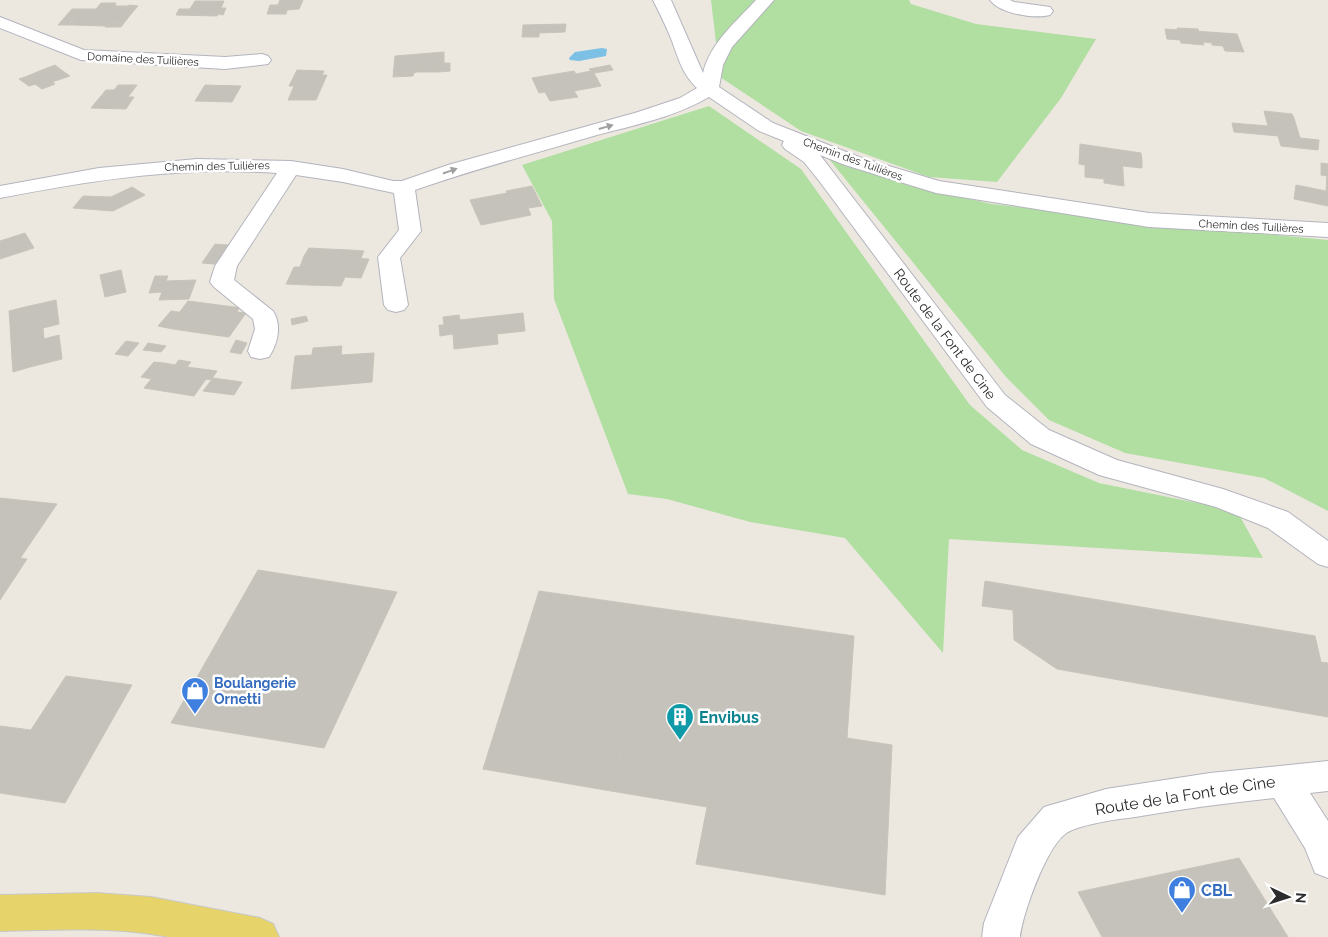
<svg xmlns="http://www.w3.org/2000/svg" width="1328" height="937" viewBox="0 0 1328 937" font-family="Raleway,sans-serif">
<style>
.green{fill:#b1dea1}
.water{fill:#7cc0e5}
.building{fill:#c5c2bb;stroke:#c8c4b9}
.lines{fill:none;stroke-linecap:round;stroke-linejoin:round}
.minor-casing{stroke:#b3b4be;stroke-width:2}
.major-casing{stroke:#c8c8c8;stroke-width:2}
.minor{fill:#fff;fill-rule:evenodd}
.major{fill:#e6d46b;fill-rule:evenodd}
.oneway{fill:#a0a0a0}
.labels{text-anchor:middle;stroke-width:5;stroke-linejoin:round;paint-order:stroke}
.far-street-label{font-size:11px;fill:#2c2c2c;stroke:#fff}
.street-label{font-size:14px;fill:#2c2c2c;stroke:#fff}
.shop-label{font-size:14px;font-weight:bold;fill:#366cbe;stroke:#fff;text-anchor:start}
.near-culture-label{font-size:16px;font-weight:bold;fill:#0d838f;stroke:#fff;text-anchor:start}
.near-street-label{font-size:16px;fill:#2c2c2c;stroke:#fff}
.near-shop-label{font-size:16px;font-weight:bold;fill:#366cbe;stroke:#fff;text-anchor:start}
</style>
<rect width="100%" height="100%" fill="#ece8e0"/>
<!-- green -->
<g class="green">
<polygon points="711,0 909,0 911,4 976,24 1096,39 1061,98 997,182 929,177 801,131 720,77"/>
<polygon points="709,106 801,169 970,405 1022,450 1099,483 1237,511 1263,558 949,539 943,653 845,538 750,522 667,499 628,494 554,299 552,221 522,165"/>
<polygon points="829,159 910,186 992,204 1188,227 1328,240 1328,511 1264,478 1125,453 1049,420 1006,377"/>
</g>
<!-- water -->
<polygon class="water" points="602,48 607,49 606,56 579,61 570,60 569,58 575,52"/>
<!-- building -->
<g class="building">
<polygon points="280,0 303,0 299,9 287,10 286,14 267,14 270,5 278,5"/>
<polygon points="195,1 224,1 221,8 226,8 223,15 218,14 217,16 176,15 179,9 190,9"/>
<polygon points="101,3 116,3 115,6 128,6 122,14 131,14 124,23 108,23 105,26 73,25 75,22 70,22 81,9 96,9"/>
<polygon points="129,5 138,6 131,14 122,14"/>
<polygon points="72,9 81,9 70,22 75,22 73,25 58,25"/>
<polygon points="108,23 124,23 121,27 105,27"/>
<polygon points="566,24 565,32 539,33 539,37 522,37 523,25"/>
<polygon points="1177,28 1198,29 1199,33 1178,31"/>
<polygon points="1165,29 1237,34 1244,52 1225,51 1223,46 1212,45 1212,43 1203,42 1204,45 1181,43 1180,40 1167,39"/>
<polygon points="444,52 444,63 450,63 450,71 438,72 438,65 417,67 417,72 414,73 413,76 393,77 395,56"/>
<polygon points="55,65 60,69 48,73 42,70"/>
<polygon points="438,65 438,72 417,72 417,67"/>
<polygon points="610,65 613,70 594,73 601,86 574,91 578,97 550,101 545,92 539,93 532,78 574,71 576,74 591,71 589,69"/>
<polygon points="60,69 70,76 52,82 55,84 42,89 25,77 42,70 48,73"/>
<polygon points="297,70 324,71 322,75 327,75 316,100 288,100 294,86 289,86"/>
<polygon points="25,77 36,84 29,86 19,79"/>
<polygon points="118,85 137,85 128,97 134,97 126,109 91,108 106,90 114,90"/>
<polygon points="205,85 241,86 232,102 195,101"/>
<polygon points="1264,111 1292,114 1294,118 1265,115"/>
<polygon points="1265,115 1294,118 1300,138 1319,140 1318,150 1281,146 1278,136 1234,132 1232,123 1268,126"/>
<polygon points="1080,144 1141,153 1142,160 1122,158 1124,186 1104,183 1104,179 1085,177 1085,165 1079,164"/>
<polygon points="1122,158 1142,160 1142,168 1123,166"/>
<polygon points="1321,163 1328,164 1328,206 1294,199 1296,185 1326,191 1327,176 1321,175"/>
<polygon points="532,186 542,206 528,208 531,215 481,225 470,200 507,193 506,191"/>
<polygon points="132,187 145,195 113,211 73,208 83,196 111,197"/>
<polygon points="25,233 34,248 0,259 0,241"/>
<polygon points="215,244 228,245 215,264 202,263"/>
<polygon points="309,248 327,249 324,257 304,256"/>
<polygon points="327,249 350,250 347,258 369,259 361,278 345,277 341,286 307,285 310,279 289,278 294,267 300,267 304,256 324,257"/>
<polygon points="350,250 364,251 361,258 347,258"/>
<polygon points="121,270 126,292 105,297 100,275"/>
<polygon points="155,276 168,276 166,281 196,280 189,299 159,300 162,292 149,293"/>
<polygon points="289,278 310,279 307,285 286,284"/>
<polygon points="56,300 59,324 43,328 44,339 59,335 62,359 30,367 29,355 12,359 10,324 26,320 25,307"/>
<polygon points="188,301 234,307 214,335 173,329 185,313 179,313"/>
<polygon points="25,307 26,320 10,324 9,311"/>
<polygon points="234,307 239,308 237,312 246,313 229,337 214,335"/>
<polygon points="171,311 185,313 173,329 158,326"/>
<polygon points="523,313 525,331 497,334 498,344 454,349 453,334 440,336 439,325 444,325 443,317 459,315 460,320"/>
<polygon points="306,316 308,321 292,325 291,319"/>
<polygon points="236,340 247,343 241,354 230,352"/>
<polygon points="126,341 139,343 128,356 115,354"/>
<polygon points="148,343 166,346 161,352 143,350"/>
<polygon points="342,346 341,355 374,353 372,382 291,389 295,356 312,355 313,348"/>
<polygon points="29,355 30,367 13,372 12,359"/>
<polygon points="179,360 191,362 187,367 175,365"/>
<polygon points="154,362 164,363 152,379 141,377"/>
<polygon points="164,363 187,367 217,371 211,380 206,379 194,396 144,388"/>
<polygon points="213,378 242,382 234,395 203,391"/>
<polygon points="0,498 57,504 0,588"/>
<polygon points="19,558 27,559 0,600 0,588"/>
<polygon points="258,570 397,592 324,748 171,723"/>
<polygon points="985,581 1315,636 1321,662 1328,663 1328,717 1057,669 1014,640 1013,610 982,606"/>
<polygon points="539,591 854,636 847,738 892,745 885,895 696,864 715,766 622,749 611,791 483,769"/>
<polygon points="66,676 132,685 65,803 0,793 0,726 31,730"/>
<polygon points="622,749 715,766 707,807 611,791"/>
<polygon points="1239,858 1288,937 1102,937 1078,892"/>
</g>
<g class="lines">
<defs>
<g id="minor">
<path d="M653 0H671L703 73C710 43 736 22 756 0H774L732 47 723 65 719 87 773 123 859 157 939 181 1149 213 1328 223V237L1149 227 936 193 845 165 820 155 1005 395 1049 430 1117 460 1223 489 1288 512 1328 541V567L1318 564 1268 528 1216 507 1099 475 1031 444 987 407 820 182 804 162 785 149 782 145 784 141 759 131 709 97C675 117 635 125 597 135 536 153 475 169 415 190L421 231 400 258 408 305 404 310 396 312 388 310 384 305 378 257 399 230 394 193 343 182 296 175 237 266 234 280 273 311C282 325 278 343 269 357L260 359 251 357 248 351 255 329 253 319 214 287 210 282 215 266 277 173C183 166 92 180 0 198V186L99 168 197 159 291 161 343 169 393 181H402L448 165 638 112 680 98 697 88C681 73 678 56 670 36 665 24 659 12 653 0Z"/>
<path d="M990 0H1010L1014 2 1050 7 1053 11 1050 15C1035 19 1000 14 990 0Z"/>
<polygon points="0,17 84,50 225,57 262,54 268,56 271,60 268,64 225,69 81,60 0,28"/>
<path d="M1328 761V791L1310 793 1328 821V878L1315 873 1305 848 1274 798C1227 803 1181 809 1135 817 1118 819 1083 824 1068 832 1047 844 1023 913 1020 937H982L984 923 1018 837 1044 807 1106 789 1210 773Z"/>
</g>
<path id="major" d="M97 893 151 897 260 918 273 924 279 937H169C113 926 56 930 0 931V895Z"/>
</defs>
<!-- minor casing -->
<use href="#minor" class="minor-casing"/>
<!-- major casing -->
<use href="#major" class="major-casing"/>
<!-- minor -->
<use href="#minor" class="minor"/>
<!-- major -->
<use href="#major" class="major"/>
</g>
<!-- one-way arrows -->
<defs><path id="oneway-solid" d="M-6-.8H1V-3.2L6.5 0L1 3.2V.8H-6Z" transform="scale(1.25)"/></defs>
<g class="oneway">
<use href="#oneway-solid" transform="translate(606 127) rotate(-16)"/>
<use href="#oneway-solid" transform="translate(450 171) rotate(-19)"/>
</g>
<!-- icons -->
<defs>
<symbol id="shop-pin" viewBox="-11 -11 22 30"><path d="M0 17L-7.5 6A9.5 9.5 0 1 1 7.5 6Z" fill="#3f7fe0" stroke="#fff"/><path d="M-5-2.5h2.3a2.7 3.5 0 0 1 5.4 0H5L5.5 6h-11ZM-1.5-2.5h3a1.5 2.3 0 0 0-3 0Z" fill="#fff"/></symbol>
<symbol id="building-pin" viewBox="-11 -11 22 30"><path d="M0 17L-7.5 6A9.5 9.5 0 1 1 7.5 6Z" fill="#0f9aa8" stroke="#fff"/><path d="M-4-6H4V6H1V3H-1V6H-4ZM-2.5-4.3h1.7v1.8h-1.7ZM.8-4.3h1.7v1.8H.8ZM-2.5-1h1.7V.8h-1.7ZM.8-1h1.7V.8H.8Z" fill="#fff"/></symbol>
</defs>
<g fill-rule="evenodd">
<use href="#shop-pin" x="179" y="675" width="32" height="43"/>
<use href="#building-pin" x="664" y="701" width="32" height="43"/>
<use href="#shop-pin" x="1166" y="874" width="32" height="43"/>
</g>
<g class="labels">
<!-- far-street labels -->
<g class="far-street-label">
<text transform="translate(143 59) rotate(3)" y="4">Domaine des Tuilières</text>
<text transform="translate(853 159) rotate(20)" y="4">Chemin des Tuilières</text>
<text transform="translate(217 166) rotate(-1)" y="4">Chemin des Tuilières</text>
<text transform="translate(1251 226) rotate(3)" y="4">Chemin des Tuilières</text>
</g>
<!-- street labels -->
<g class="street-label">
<text transform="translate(945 334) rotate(53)" y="5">Route de la Font de Cine</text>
</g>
<!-- shop labels -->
<g class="shop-label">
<text x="214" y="688">Boulangerie<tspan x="214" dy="16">Ornetti</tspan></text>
</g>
<!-- near-culture labels -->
<g class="near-culture-label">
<text x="699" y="723">Envibus</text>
</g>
<!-- near-street labels -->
<g class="near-street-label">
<text transform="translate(1185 795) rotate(-9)" y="6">Route de la Font de Cine</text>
</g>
<!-- near-shop labels -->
<g class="near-shop-label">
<text x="1201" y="896">CBL</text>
</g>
</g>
<!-- north arrow -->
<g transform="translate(1288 897) rotate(94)" stroke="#ffffff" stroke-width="4" paint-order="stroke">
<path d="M0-4L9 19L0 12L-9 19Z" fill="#2c2c2c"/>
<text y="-8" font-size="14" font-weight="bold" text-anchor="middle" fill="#2c2c2c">N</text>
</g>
</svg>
